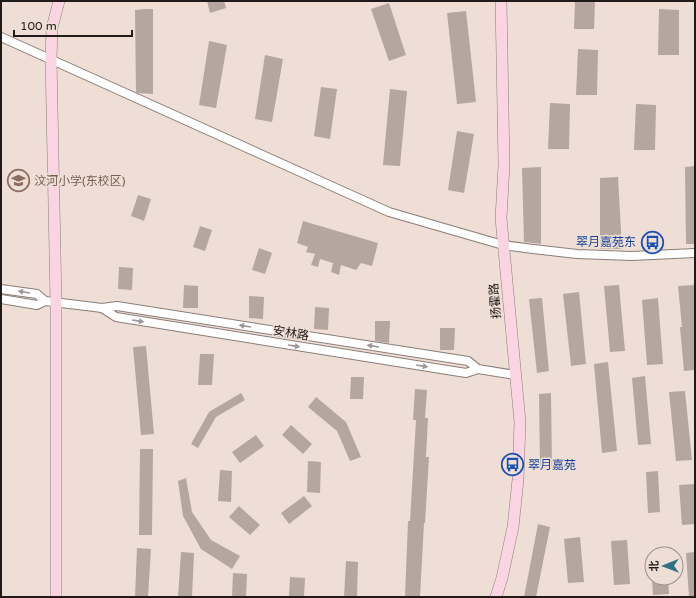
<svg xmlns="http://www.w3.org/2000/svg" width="696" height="598" viewBox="0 0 696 598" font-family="'Varela Round','Noto Sans SC',sans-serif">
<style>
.building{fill:#b5a69f}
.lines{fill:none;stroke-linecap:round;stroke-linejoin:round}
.street-casing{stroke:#8b7d76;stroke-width:10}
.secondary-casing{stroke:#8b7d76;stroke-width:12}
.street{stroke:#fff;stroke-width:8}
.secondary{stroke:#fad5e1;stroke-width:11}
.oneway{fill:#9b9897}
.labels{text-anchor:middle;stroke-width:3;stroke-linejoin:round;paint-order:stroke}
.education-label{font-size:12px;fill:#785e54;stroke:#eeded6;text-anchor:start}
.transit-label{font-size:12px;fill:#164399;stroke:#eeded6;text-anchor:end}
.street-label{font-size:12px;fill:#201b18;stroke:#eeded6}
</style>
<rect width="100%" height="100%" fill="#eeded6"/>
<!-- building -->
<g class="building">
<polygon points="207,1 224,1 226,8 210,13"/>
<polygon points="575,1 595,1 594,29 574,29"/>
<polygon points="389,3 406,55 389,61 371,9"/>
<polygon points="145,9 153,9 153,94 138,93 136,92 135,10"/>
<polygon points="659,9 679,10 679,55 658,55"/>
<polygon points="466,11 476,102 457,104 447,13"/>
<polygon points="209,41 227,45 216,108 199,105"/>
<polygon points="578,49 598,50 597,95 576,95"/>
<polygon points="265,55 283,59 272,122 255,119"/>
<polygon points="321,87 337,89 330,139 314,136"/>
<polygon points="390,89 407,91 400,166 383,165"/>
<polygon points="550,103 570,104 569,149 548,149"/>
<polygon points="636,104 656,105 655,150 634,150"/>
<polygon points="457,131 474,134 464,193 448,190"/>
<polygon points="695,166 695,244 686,244 685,167"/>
<polygon points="541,167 541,244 524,242 522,168"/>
<polygon points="618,177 622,249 600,249 600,178"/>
<polygon points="138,195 151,199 144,221 131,216"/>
<polygon points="303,221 378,243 372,266 361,263 356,270 341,265 339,275 331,272 333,263 320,259 318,267 311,265 315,254 306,252 308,247 297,243"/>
<polygon points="200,226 212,230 205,251 193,247"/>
<polygon points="259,248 272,253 265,274 252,270"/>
<polygon points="119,267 133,268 132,290 118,289"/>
<polygon points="184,285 198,286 198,308 183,308"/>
<polygon points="619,285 625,351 610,352 604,286"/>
<polygon points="695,285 695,370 684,371 680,327 682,327 678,286"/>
<polygon points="579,292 586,364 571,366 563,294"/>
<polygon points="249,296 264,297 263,319 249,318"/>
<polygon points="542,298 549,371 537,373 529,299"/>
<polygon points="658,298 663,364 647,365 642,300"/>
<polygon points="315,307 329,308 328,330 314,329"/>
<polygon points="375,321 390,321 389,343 375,341"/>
<polygon points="440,328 455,328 454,350 440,350"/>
<polygon points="146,346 154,434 141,435 133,347"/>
<polygon points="200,354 214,354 212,385 198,385"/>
<polygon points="608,362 617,451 602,453 594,364"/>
<polygon points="645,376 651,444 638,445 632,378"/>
<polygon points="351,377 364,377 363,399 350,399"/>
<polygon points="415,389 427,390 425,418 428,418 426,457 429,457 425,523 424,523 420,597 405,597 408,521 410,521 416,420 413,420"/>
<polygon points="685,391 692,460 676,461 669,392"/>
<polygon points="241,393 245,400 216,417 198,448 191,444 209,412"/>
<polygon points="551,393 552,467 540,468 539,394"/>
<polygon points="316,397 346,422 361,457 350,461 337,431 308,407"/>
<polygon points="291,425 312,444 303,454 282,435"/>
<polygon points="256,435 264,446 240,463 232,452"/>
<polygon points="140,449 153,449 152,535 139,535"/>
<polygon points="308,461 321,462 320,493 307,492"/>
<polygon points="220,470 232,471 231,502 218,501"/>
<polygon points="658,471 660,512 648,513 646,472"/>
<polygon points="186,478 192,512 211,540 240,556 232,569 201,549 183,516 178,481"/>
<polygon points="694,484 695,501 695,524 682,525 679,485"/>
<polygon points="304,496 312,506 289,524 281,513"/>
<polygon points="239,506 260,525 250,535 229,517"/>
<polygon points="538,524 550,527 536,597 524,597"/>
<polygon points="580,537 584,582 568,583 564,539"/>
<polygon points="627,540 630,584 614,585 611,541"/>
<polygon points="137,548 151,549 148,597 135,597"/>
<polygon points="181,552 194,553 192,597 178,597"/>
<polygon points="695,552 695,597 689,597 686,553"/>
<polygon points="346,561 358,562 357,597 344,597"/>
<polygon points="233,573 247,574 246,597 232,597"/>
<polygon points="290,577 305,578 304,597 289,597"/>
<polygon points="652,578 668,578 669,594 653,595"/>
</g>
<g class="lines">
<defs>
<g id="street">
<polyline points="1,37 389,212 503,245 533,249 577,254 632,256 695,253"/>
<polyline points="1,289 37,294 45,301 102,308 117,306 468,361 478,369 515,375"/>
<polyline points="1,299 37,305 45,301"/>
<polyline points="102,308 116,317 466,373 478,369"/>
</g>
<g id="secondary">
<polyline points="56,597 56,302 51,59 52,28 59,1"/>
<polyline points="496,597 502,578 513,527 518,480 520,422 501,218 504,165 501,1"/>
</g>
</defs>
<!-- street casing -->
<use href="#street" class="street-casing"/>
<!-- secondary casing -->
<use href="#secondary" class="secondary-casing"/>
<!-- street -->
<use href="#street" class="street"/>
<!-- secondary -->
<use href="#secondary" class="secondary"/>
</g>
<!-- one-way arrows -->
<defs><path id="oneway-solid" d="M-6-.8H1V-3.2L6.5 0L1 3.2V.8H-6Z"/></defs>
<g class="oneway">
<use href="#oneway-solid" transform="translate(24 292) rotate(-171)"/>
<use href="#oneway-solid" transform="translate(138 321) rotate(9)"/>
<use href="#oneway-solid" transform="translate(245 326) rotate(-171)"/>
<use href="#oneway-solid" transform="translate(294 346) rotate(9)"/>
<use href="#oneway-solid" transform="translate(373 346) rotate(-171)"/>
<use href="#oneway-solid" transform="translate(422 366) rotate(9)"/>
</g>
<!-- icons -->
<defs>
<symbol id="school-ring" viewBox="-11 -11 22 22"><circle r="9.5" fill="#eeded6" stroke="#8d6e63" stroke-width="1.5"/><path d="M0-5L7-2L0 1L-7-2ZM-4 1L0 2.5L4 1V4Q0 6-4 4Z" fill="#8d6e63"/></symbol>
<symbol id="bus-ring" viewBox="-11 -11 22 22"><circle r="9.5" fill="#eeded6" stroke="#1a4fb4" stroke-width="1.5"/><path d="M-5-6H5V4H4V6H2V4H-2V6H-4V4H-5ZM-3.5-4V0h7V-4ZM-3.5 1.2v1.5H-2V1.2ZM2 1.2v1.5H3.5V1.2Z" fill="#1a4fb4"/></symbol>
</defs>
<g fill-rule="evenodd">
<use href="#school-ring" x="6" y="168" width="25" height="25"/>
<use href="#bus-ring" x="640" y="230" width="25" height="25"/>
<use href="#bus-ring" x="500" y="452" width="25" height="25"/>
</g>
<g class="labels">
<!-- education labels -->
<g class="education-label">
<text x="34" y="185">汶河小学(东校区)</text>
</g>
<!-- transit labels -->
<g class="transit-label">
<text x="636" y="246">翠月嘉苑东</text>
<text x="528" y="469" text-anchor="start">翠月嘉苑</text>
</g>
<!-- street labels -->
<g class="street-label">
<text transform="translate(495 301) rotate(-95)" y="4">扬霍路</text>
<text transform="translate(291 333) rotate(9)" y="4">安林路</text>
</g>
</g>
<!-- border -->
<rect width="696" height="598" fill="none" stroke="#201b18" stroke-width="4"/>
<!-- north arrow -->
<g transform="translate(664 566) rotate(269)"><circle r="19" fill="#eeded6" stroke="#9c908a"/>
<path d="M0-3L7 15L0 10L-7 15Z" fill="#316f85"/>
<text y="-6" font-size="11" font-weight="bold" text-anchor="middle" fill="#201b18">北</text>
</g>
<!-- scale -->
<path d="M14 30v6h118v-6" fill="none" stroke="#201b18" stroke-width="2"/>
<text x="20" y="30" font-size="12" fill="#201b18" stroke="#eeded6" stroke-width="3" paint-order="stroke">100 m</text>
</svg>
